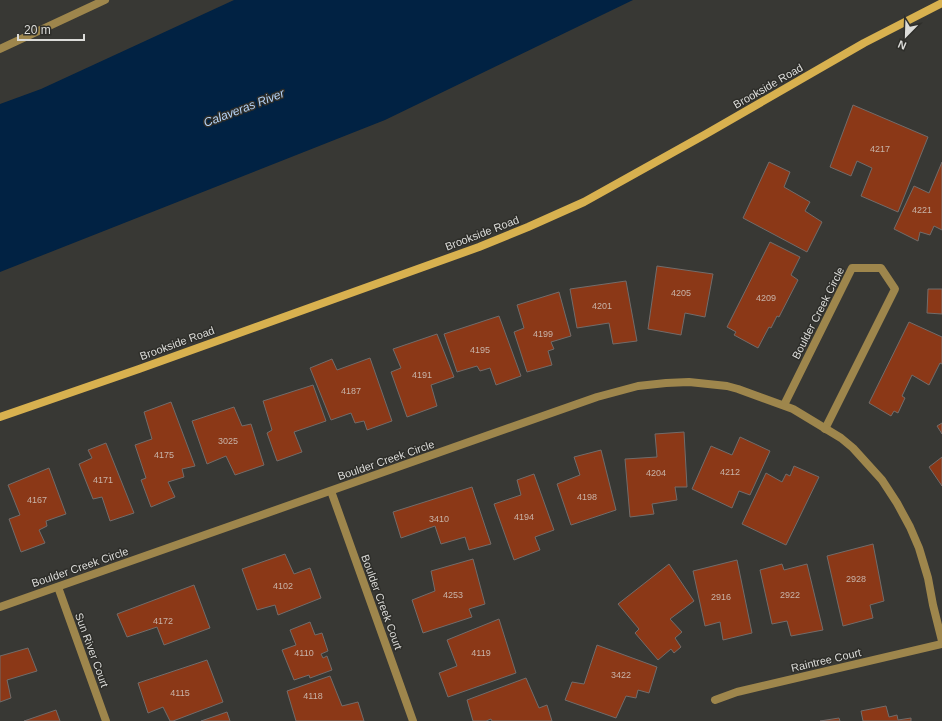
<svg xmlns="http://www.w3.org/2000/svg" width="942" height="721" viewBox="0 0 942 721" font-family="Arial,sans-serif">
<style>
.water{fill:#012243}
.building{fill:#8b3817;stroke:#726c6a}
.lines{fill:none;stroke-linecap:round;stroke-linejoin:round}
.lane{stroke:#9e864c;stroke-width:8}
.street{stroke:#9e864c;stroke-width:8}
.secondary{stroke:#d8b14f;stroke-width:8}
.labels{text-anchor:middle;stroke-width:3;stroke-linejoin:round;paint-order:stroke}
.number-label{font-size:9px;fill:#c8b3a8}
.street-label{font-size:11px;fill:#dcdcd9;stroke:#2e2e2a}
.water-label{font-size:12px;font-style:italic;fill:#b4d3f7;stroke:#2e2e2a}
</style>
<rect width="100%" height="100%" fill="#383834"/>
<!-- water -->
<polygon class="water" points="234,0 633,0 385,120 0,272 0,104 41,89"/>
<!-- building -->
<g class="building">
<polygon points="853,105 928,137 898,212 861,196 872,168 857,161 851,176 830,167"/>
<polygon points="769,162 790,172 784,187 810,202 805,211 822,222 807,252 743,218"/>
<polygon points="942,162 942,230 934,226 930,235 920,232 918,241 894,229 914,186 929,193"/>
<polygon points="770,242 800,257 791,275 798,280 779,317 777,316 771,328 769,327 758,348 734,335 736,332 727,327"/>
<polygon points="657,266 713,274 705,317 685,313 681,335 648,329"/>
<polygon points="626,281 637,341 613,344 609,323 577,328 570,289"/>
<polygon points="928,289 942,289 942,314 927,313"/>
<polygon points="559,292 571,336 551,342 554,349 548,351 552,365 527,372 514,332 524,328 517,305"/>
<polygon points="499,316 521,376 496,385 490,368 480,371 477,366 457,372 444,334"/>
<polygon points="909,322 942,337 942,364 940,363 929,385 912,375 902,396 905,398 898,413 894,411 891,416 869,403"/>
<polygon points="437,334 454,377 431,385 437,406 407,417 391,372 401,368 393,349"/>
<polygon points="370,358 392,421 367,430 364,421 355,423 351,413 331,420 310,368 332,359 337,370"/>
<polygon points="313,385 326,421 294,432 302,452 277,461 267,433 272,430 263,401"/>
<polygon points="171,402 195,466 182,469 184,477 168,482 175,497 151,507 141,480 146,478 135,445 152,439 144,412"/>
<polygon points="234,407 242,426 251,424 264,465 235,475 226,456 207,464 192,421"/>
<polygon points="942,423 942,434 937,426"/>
<polygon points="684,432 687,487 675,487 677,500 652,504 654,514 630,517 625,459 657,457 655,434"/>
<polygon points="740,437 770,451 750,495 739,491 732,508 692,489 711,446 732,455"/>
<polygon points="106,443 134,513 110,521 102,497 93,499 79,464 92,458 88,450"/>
<polygon points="601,450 616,510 571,525 557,484 580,475 574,457"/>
<polygon points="942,457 942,486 929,467"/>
<polygon points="794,466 819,477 786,545 742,524 766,473 782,482 786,474 790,476"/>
<polygon points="49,468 66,514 46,521 47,526 39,530 45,543 21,552 9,519 20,515 8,485"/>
<polygon points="534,474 554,530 535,537 540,550 514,560 494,504 521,495 517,480"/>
<polygon points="472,487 491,544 469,550 465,537 441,544 435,526 401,538 393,512"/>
<polygon points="873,544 884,601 870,605 873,618 843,626 827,556"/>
<polygon points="285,554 294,574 310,568 321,598 278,615 275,605 257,610 242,569"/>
<polygon points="473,559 485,604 469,609 472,617 423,633 412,600 435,591 431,571"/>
<polygon points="737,560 752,633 723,640 720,622 705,626 693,571"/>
<polygon points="669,564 694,601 670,619 682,632 675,638 681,647 674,653 671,649 658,660 635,633 639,629 618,604"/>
<polygon points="782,564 784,570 807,564 823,630 791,636 787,621 772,624 760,570"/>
<polygon points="194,585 210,628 164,645 157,627 127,637 117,614"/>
<polygon points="499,619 516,673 448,697 439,673 457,666 447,640"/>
<polygon points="310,622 315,635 322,633 328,651 321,654 323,658 327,656 332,670 310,678 309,675 294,680 282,650 296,645 290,630"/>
<polygon points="597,645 657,667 649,693 638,690 636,698 626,696 616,718 565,700 572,682 584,684"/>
<polygon points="28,648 37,671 7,680 11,698 0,702 0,656"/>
<polygon points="207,660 223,702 173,721 170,721 163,707 148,713 138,683"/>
<polygon points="330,676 342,706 358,702 364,721 296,721 287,691"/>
<polygon points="526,678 539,708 547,705 552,721 492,721 491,719 486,721 473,721 467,700"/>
<polygon points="886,706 889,717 897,715 898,720 911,718 911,721 863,721 861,711"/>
<polygon points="56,710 60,721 24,721"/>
<polygon points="227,712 230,721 201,721"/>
<polygon points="839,718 840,721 820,721"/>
</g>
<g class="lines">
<!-- lane -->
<polyline class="lane" points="0,49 105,0"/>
<!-- street -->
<g class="street">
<polyline points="784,405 852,268 881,268 895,289 825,429"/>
<polyline points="331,491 413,721"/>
<polyline points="58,587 106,721"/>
<polyline points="0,607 597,397 638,386 666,383 689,382 727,386 738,389 793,409 841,438 853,448 882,480 897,503 910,527 919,548 928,578 933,605 942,641"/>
<polyline points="715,700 737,692 942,644"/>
</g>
<!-- secondary -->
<polyline class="secondary" points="0,417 139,369 479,247 528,227 584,202 706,134 864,43 942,3"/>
</g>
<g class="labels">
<!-- number labels -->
<g class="number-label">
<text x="880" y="152">4217</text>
<text x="922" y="213">4221</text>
<text x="681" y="296">4205</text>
<text x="766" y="301">4209</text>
<text x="602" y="309">4201</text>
<text x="543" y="337">4199</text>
<text x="480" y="353">4195</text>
<text x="422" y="378">4191</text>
<text x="351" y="394">4187</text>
<text x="228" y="444">3025</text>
<text x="164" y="458">4175</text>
<text x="730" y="475">4212</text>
<text x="656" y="476">4204</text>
<text x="103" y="483">4171</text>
<text x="587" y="500">4198</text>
<text x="37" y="503">4167</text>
<text x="524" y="520">4194</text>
<text x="439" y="522">3410</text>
<text x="856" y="582">2928</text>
<text x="283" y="589">4102</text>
<text x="453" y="598">4253</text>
<text x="790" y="598">2922</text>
<text x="721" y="600">2916</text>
<text x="163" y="624">4172</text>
<text x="304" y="656">4110</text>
<text x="481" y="656">4119</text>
<text x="621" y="678">3422</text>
<text x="180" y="696">4115</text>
<text x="313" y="699">4118</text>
</g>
<!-- street labels -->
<g class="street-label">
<text transform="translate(768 86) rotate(-30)" y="4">Brookside Road</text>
<text transform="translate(482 233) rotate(-21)" y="4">Brookside Road</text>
<text transform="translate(818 313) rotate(-63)" y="4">Boulder Creek Circle</text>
<text transform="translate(177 343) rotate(-20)" y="4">Brookside Road</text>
<text transform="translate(386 460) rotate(-19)" y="4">Boulder Creek Circle</text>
<text transform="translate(80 567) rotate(-19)" y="4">Boulder Creek Circle</text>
<text transform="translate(382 602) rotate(70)" y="4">Boulder Creek Court</text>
<text transform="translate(92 650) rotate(70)" y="4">Sun River Court</text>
<text transform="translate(826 660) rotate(-13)" y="4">Raintree Court</text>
</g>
<!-- water labels -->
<g class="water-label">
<text transform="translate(244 108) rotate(-21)" y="4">Calaveras River</text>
</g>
</g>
<!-- north arrow -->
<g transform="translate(906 36) rotate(203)" stroke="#2e2e2a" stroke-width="3" paint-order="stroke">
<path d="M0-3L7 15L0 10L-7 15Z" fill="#dcdcd9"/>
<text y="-6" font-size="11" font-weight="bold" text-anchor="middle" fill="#dcdcd9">N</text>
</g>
<!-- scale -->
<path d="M18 34v6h66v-6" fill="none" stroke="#dcdcd9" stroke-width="2"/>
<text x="24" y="34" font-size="12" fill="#dcdcd9" stroke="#2e2e2a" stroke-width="3" paint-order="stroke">20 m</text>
</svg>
